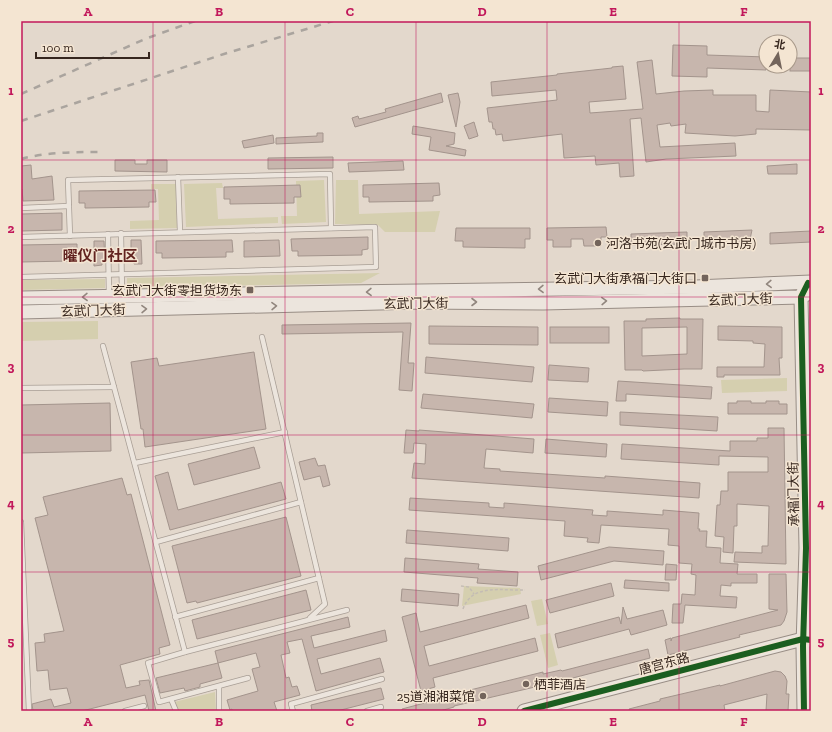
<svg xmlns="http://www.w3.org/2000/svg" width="832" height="732" viewBox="0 0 832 732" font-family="'Zilla Slab','Noto Sans SC',serif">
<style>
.green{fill:#d5cfaf}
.building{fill:#c7b6ad;stroke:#a3948c;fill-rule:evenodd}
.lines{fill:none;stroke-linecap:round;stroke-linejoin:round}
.lane-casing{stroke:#a89e95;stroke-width:6}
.secondary-casing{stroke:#988d85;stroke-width:15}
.path{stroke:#c4bcb4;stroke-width:1.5;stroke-dasharray:3 2;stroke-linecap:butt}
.lane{stroke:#ece5dd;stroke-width:4.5}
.secondary{stroke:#ece5dd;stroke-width:13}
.rail{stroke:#aaa49e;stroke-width:2.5;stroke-dasharray:7 7;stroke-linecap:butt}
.cycleway-casing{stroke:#f4e5d2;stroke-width:8}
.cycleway{stroke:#1b5e20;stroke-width:6}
.oneway{stroke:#91867e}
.grid{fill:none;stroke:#c2185b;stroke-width:1;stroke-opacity:0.55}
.poi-dot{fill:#73645b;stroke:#f4e5d2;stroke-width:1.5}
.labels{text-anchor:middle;stroke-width:3;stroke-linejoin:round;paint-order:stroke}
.poi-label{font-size:13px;fill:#36261e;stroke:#f4e5d2;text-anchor:end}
.street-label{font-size:13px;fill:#36261e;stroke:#f4e5d2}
.quarter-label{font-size:15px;font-weight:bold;fill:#61221f;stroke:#f4e5d2}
.neatline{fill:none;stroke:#c2185b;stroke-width:1.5}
.grid-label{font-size:13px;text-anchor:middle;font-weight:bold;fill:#c2185b}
</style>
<rect width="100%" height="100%" fill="#e3d8cc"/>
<!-- green -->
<g class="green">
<polygon points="324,180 326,222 282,224 281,216 297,216 296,181"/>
<polygon points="336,180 358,180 359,214 440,211 435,232 385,232 378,225 335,224"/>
<polygon points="222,183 223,188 216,188 218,219 278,217 278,223 186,227 184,184"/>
<polygon points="151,184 176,184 177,228 130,229 130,221 159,220 158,189 151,189"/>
<polygon points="380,273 361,283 127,288 127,278"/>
<polygon points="105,279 105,288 21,290 21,280"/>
<polygon points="98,321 98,339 21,341 21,322"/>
<polygon points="787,378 787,391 722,393 721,380"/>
<polygon points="464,586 520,588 521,594 462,606"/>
<polygon points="542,599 548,624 537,626 531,601"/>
<polygon points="550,633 558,665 548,668 540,635"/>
<polygon points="215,692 216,711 178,711 174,702"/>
</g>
<!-- building -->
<g class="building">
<polygon points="673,45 707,46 707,55 766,57 766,70 707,68 707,77 672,76"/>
<rect x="790" y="58" width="21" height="13"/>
<polygon points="652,60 656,94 684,91 713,90 713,95 756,95 756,111 769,112 770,90 811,92 811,130 756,129 756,134 735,136 685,133 686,124 671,126 670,123 657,125 660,147 735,143 736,156 666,159 646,162 641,118 630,119 634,176 620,177 619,163 596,165 595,156 564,158 562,134 503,141 502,134 496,135 495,129 493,129 492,122 489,122 487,108 557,100 556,90 492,96 491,82 557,75 557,74 612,68 612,67 623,66 626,99 589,102 590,113 643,109 637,62"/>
<polygon points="441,93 443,102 355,127 352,118 358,116 359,119 386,112 385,109"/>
<polygon points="458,93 460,102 456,127 448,95"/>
<polygon points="474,122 478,136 469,139 464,126"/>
<polygon points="413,126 455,133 454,144 446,146 466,150 465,156 429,150 431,137 412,134"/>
<polygon points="317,133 323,133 323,142 276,144 276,138 317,136"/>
<polygon points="273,135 274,143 244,148 242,141"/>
<polygon points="333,157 333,168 268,169 268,158"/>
<polygon points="115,160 135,160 135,164 147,164 147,160 167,160 167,172 115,171"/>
<polygon points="403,161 404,170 349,172 348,163"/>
<polygon points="797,164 797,174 768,174 767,166"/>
<polygon points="31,165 32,179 52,176 54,200 23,201 22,189 21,189 21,166"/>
<polygon points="439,183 440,195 433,196 433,201 369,202 369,197 363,197 363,185"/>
<polygon points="300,185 301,197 294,197 294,203 230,204 230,199 224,199 224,187"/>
<polygon points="155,190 156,202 149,202 149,207 85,208 85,203 79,203 79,191"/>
<polygon points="62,213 62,230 21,231 21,214"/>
<polygon points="606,227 607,237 601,237 601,246 584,246 583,239 571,239 571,247 553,247 553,240 547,240 547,228"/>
<polygon points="456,228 530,228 530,239 525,239 525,248 463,247 463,241 455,241"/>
<polygon points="752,230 749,244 704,243 704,232"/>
<polygon points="811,231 811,242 770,244 770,233"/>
<polygon points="687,232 687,244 631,245 631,234"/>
<polygon points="368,237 368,249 362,250 362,255 298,256 298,251 292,251 291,239"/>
<polygon points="131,240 141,240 142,264 134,264 134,261 131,261"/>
<polygon points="232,240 233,252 226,252 226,257 162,258 162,253 156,253 156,241"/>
<polygon points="279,240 280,256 244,257 244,241"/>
<polygon points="94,241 104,241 105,262 102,262 102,265 94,266"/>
<polygon points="77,244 77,256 70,256 70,261 21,262 21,245"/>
<path d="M680 318V319H703L702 369H684L643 371 642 370H625L624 321H646V319ZM687 327V354L642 356V328Z"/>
<polygon points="411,323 408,363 414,363 412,391 399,390 403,332 282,334 282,325"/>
<polygon points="429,326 538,327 538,345 429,344"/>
<polygon points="718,326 782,327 782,358 779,358 780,375 724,375 724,377 717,377 717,367 764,367 765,344 753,343 753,341 718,340"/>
<rect x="550" y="327" width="59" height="16"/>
<polygon points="254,352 266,429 145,447 143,429 141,429 131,362 157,358 159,366"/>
<polygon points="426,357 534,367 532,382 425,373"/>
<polygon points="549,365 589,368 588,382 548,380"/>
<polygon points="618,381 712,387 711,399 626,394 626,401 616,401"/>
<polygon points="423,394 534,404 532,418 421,408"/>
<polygon points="549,398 608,402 607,416 548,412"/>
<polygon points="737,401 751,401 751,403 766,403 766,401 779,401 779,404 787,404 787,414 728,414 728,403 737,403"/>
<polygon points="110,403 111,451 21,453 21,405"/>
<polygon points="620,412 718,417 717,431 620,425"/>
<polygon points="768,428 784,428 786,564 734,562 735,552 762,553 762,546 768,546 769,506 737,504 737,526 734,526 733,553 723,552 724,537 715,536 717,505 720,505 721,491 728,491 728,472 768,472 768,457 719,456 719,465 621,459 622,444 730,451 730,441 757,441 757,438 768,438"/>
<polygon points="406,430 419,431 419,430 534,439 533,453 486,449 484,468 500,469 500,471 605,478 605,476 700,483 699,498 412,478 414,463 425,464 426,444 414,443 413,453 404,453"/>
<polygon points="546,439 607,444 606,457 545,453"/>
<polygon points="254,447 260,468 194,485 188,464"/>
<polygon points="315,458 318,466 325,465 330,485 323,487 320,476 304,480 299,462"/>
<polygon points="168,472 178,510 281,482 286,499 170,530 155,476"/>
<polygon points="122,478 127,495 131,494 170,645 159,648 160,654 120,665 126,688 140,685 139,681 149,680 156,711 149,711 145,695 82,711 33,711 32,704 51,699 54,707 71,703 67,688 50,690 48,670 37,671 35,643 45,642 44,634 64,631 35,518 48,515 43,497"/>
<polygon points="410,498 489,503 489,507 504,508 504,503 593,510 592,515 607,516 607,511 663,515 663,510 699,513 698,529 700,529 699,531 707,531 706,547 721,548 720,563 738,564 737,574 757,574 757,583 731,583 731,586 721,585 720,596 737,597 736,608 685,605 683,623 672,623 673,604 681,604 682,594 695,595 696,575 691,574 692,564 679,563 679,546 668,545 669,529 601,525 599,543 587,542 588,538 564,536 565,521 409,510"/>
<polygon points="286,517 301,576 197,603 196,601 187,603 172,546"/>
<polygon points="407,530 509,538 508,551 406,543"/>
<polygon points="609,547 664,551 663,565 614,561 541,580 538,566"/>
<polygon points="405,558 479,564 478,569 518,572 517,586 477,583 478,578 404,572"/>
<polygon points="666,564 677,565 676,580 665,580"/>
<polygon points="769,574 786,574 787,612 784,621 781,625 739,635 740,637 668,655 665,640 671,638 671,641 672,638 778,610 769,609"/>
<polygon points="625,580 669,583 669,591 624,588"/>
<polygon points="611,583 614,596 550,613 546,600"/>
<polygon points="402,589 459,594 458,606 401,601"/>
<polygon points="306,590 311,610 197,639 192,620"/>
<polygon points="526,605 529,618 424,646 429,666 535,638 538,651 433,678 435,687 421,691 402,617 416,613 420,632"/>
<polygon points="623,607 627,619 663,610 667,625 631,635 629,629 558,648 555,634 619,617 621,624"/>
<polygon points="348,617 350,627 311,636 314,648 385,630 387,641 317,659 321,674 380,658 384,672 316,691 302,639 287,642 290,653 281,655 286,678 289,677 292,687 297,686 300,695 274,702 277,711 232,711 232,709 230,710 227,700 258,691 252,669 260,667 256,653 218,663 215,651"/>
<polygon points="648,649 650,658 569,679 454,706 454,707 440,711 402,711 402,709 458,694 458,693 543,672 543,674 561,670 562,671"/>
<polygon points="218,663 222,678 200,684 200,687 185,691 184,688 160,693 156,678"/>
<polygon points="775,671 781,672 785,676 787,681 786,694 789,694 788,711 766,711 767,694 724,705 725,711 630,711 629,709 660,701 660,699 720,685 720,686"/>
<polygon points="381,688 384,699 337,711 312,711 311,705"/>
</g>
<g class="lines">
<defs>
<g id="lane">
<polyline points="178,177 180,232"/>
<polyline points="21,208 69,206"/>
<polyline points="121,233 122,295"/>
<polyline points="108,234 109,296"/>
<polyline points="70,236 68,180 330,174 331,228"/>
<polyline points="21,237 375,227 376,267 21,277"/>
<polyline points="262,337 325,604 310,618"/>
<polyline points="103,346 185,652"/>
<polyline points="21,388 114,387"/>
<polyline points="135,463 285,432"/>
<polyline points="21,522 29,711"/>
<polyline points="156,542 301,502"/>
<polyline points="175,617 319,578"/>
<polyline points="248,678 159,702 148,663 185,652 347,610"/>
<polyline points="171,699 176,711"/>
<polyline points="125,711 144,706"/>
<polyline points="219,711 219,687"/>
<polyline points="293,711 291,704 382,679"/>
<polyline points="367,711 381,707"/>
</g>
<g id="secondary">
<polyline points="21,298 346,292 696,287 811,282"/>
<polyline points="21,312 419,302 543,303 801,297 811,292"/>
<polyline points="524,711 803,639 811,640"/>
<polyline points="804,711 803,646 806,548 801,297 804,290"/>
</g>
</defs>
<!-- lane casing -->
<use href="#lane" class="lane-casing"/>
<!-- secondary casing -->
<use href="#secondary" class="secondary-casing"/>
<!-- path -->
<g class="path">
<polyline points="461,586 469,587 474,594"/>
<path d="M463 609C472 583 502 591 525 590"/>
</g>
<!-- lane -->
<use href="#lane" class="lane"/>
<!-- secondary -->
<use href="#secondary" class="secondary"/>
<!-- rail -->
<g class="rail">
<polyline points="21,94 145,39 195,21"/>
<polyline points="21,121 224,54 333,21"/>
<path d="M21 159C47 152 74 152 101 152"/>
</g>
<defs>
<g id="cycleway">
<polyline points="524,711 803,639 811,640"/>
<polyline points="804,711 803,646 806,548 801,297 808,283 811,285"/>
</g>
</defs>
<!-- cycleway casing -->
<use href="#cycleway" class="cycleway-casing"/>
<!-- cycleway -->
<use href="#cycleway" class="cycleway"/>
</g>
<!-- one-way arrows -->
<defs><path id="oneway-chevron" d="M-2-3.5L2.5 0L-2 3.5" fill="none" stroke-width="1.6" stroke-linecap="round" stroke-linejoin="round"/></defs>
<g class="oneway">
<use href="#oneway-chevron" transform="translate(769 284) rotate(178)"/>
<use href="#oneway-chevron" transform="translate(541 289) rotate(179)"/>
<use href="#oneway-chevron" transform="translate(369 292) rotate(179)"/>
<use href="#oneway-chevron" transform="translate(85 297) rotate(179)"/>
<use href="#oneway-chevron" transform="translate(604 301) rotate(-2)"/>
<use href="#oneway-chevron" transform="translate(474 302)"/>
<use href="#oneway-chevron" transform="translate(274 306) rotate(-1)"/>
<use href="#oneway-chevron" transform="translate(144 309) rotate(-1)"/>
</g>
<!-- grid -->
<path class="grid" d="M153 21V711M285 21V711M416 21V711M547 21V711M679 21V711M21 160H811M21 297H811M21 435H811M21 572H811"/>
<!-- markers -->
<g class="poi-dot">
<circle cx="598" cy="243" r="4"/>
<rect x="701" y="274" width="8" height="8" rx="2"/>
<rect x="246" y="286" width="8" height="8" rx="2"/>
<circle cx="526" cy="684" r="4"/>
<circle cx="483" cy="696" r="4"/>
</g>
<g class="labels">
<!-- poi labels -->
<g class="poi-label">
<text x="606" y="248" text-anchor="start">河洛书苑(玄武门城市书房)</text>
<text x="697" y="283">玄武门大街承福门大街口</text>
<text x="242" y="295">玄武门大街零担货场东</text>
<text x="534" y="689" text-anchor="start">栖菲酒店</text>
<text x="475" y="701">25道湘湘菜馆</text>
</g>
<!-- street labels -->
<g class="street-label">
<text transform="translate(740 299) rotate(-2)" y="5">玄武门大街</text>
<text transform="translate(416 303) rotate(-1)" y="5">玄武门大街</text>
<text transform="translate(93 310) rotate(-2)" y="5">玄武门大街</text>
<text transform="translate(793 494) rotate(-91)" y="5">承福门大街</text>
<text transform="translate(664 663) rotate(-15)" y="5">唐宫东路</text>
</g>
<!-- quarter labels -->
<g class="quarter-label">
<text x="100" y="261">曜仪门社区</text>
</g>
</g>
<!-- border -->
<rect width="832" height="732" fill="none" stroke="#f4e5d2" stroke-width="44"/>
<!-- north arrow -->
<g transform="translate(778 54) rotate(10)"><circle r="19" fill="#f4e5d2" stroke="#a8998a"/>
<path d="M0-3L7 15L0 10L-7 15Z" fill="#73645b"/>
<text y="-6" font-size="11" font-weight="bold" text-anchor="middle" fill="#36261e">北</text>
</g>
<!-- scale -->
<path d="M36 52v6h113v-6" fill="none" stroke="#36261e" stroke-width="2"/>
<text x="42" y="52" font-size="12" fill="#36261e" stroke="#f4e5d2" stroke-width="3" paint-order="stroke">100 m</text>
<rect x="22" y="22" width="788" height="688" class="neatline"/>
<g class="grid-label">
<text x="88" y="16">A</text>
<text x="219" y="16">B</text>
<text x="350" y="16">C</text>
<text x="482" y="16">D</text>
<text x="613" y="16">E</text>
<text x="744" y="16">F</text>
<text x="11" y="95">1</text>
<text x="821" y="95">1</text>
<text x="11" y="233">2</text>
<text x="821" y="233">2</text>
<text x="11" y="371">3</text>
<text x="821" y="371">3</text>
<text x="11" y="508">4</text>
<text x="821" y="508">4</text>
<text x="11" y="646">5</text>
<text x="821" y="646">5</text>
<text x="88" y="726">A</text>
<text x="219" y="726">B</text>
<text x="350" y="726">C</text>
<text x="482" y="726">D</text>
<text x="613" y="726">E</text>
<text x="744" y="726">F</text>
</g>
</svg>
